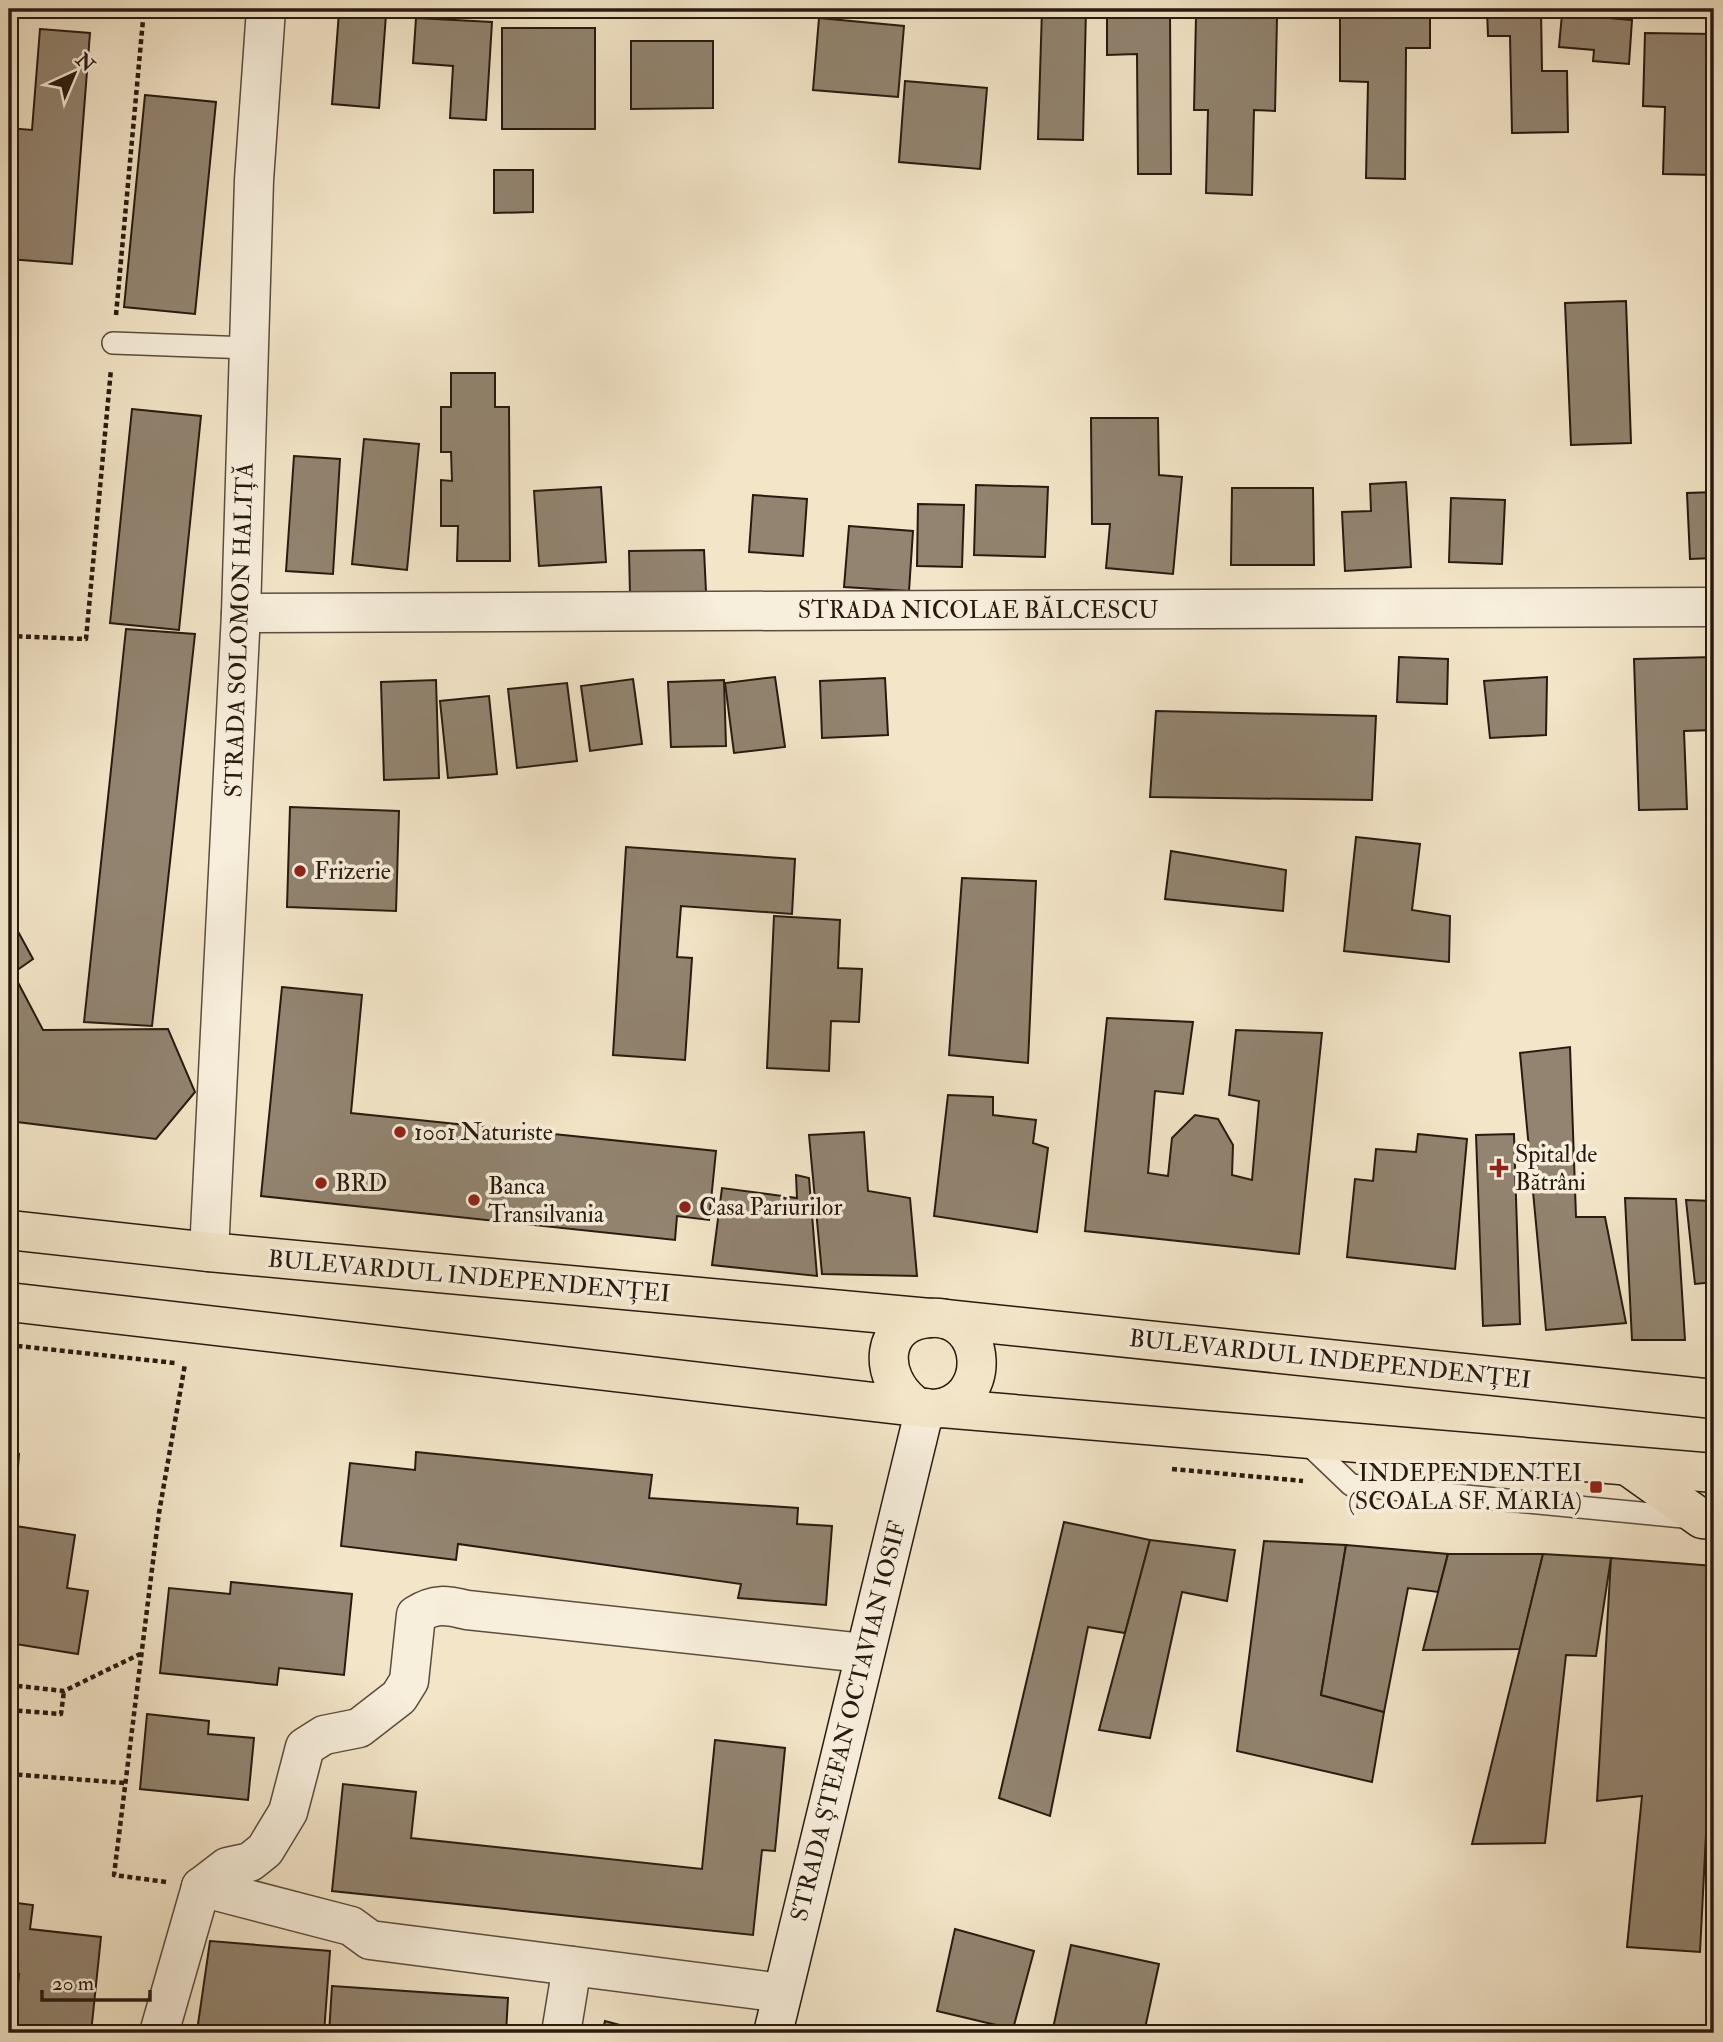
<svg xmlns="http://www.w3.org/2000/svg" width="1723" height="2042" viewBox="0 0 1723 2042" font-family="'IM FELL Double Pica',serif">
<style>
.building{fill:#928470;stroke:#281a10;stroke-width:2}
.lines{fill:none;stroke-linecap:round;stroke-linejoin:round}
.lane-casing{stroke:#5b4d3e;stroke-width:24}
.street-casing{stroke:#5b4d3e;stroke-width:41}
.secondary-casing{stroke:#281a10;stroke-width:41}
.primary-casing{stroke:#281a10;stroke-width:41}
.path{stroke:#281a10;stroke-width:4.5;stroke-dasharray:5 3.5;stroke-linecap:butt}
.lane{stroke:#f7eedb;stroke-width:21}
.street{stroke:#f7eedb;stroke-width:38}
.secondary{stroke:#f7eedb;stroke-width:38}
.primary{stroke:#f3e5c8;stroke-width:38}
.poi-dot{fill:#8f2418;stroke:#f7eedb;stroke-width:2.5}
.labels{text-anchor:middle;stroke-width:7;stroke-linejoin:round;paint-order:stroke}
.street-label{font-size:24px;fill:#281a10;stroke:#f7eedb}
.poi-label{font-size:24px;fill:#281a10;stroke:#f7eedb;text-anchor:start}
</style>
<rect width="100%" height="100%" fill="#f3e5c8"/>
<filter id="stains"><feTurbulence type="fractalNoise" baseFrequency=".00286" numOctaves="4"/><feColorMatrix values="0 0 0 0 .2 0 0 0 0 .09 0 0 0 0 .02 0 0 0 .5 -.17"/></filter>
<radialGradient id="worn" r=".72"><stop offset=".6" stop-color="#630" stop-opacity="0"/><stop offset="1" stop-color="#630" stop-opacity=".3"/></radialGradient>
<!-- building -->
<g class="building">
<polygon points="1042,9 1086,9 1083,140 1038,139"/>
<polygon points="1340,9 1430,9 1430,48 1406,48 1405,179 1366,178 1368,82 1340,81"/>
<polygon points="1487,9 1541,9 1542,71 1567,71 1568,132 1512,133 1510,36 1488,36"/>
<polygon points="339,12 386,15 379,108 332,104"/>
<polygon points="1107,12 1170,12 1171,174 1138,174 1137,54 1107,55"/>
<polygon points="1562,14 1632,20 1629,64 1593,61 1594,50 1559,47"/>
<polygon points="1196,16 1277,18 1275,111 1254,110 1252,195 1206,193 1208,110 1194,110"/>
<polygon points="416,18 492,22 486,120 450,118 453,66 413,63"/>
<polygon points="819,18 904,26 898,97 813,90"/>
<rect x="502" y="28" width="93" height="101"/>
<polygon points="40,29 90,33 72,264 9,259 9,128 32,130"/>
<polygon points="1645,33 1714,34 1714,175 1663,174 1665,107 1643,106"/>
<polygon points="631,41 713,41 713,108 631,109"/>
<polygon points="905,81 987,88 980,169 899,162"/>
<polygon points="145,95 216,102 195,314 124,307"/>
<polygon points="494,170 533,170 533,212 494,213"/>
<polygon points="1626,301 1631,443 1571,445 1565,303"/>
<polygon points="451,373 495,373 495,407 509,407 510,561 457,561 458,526 441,526 441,480 452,481 451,452 441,452 441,407 451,407"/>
<polygon points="132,409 201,416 179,630 110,623"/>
<polygon points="1091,418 1158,418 1159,475 1182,477 1173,574 1106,568 1110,524 1092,524"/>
<polygon points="364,439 419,444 407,570 352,564"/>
<polygon points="294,456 340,459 333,574 286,571"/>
<polygon points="1406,482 1411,567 1345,571 1342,512 1371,511 1370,484"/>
<polygon points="976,485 1048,487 1045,557 974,555"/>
<polygon points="601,487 606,562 539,566 534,491"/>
<polygon points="1232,488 1313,488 1314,565 1231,565"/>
<polygon points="1714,492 1714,558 1690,559 1687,493"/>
<polygon points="753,495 807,499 803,556 749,552"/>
<polygon points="1451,498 1505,500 1502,564 1449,562"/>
<polygon points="918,504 964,505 962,567 917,566"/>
<polygon points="849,526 913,531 909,591 844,587"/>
<polygon points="704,550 706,592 630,594 629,551"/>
<polygon points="126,629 195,634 152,1026 84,1022"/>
<polygon points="1399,657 1448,659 1447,704 1397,702"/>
<polygon points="1714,657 1714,730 1684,731 1687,809 1639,810 1634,659"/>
<polygon points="775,677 785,747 734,753 725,683"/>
<polygon points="1547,677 1546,735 1490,738 1484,681"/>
<polygon points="885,678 888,735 822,738 820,681"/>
<polygon points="633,679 642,744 590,751 581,686"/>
<polygon points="436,680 439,778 384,780 381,682"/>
<polygon points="724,680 726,746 671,747 668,682"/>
<polygon points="567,683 577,761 517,768 508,689"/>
<polygon points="489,696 497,774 448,778 440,701"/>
<polygon points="1156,711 1376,716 1372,800 1150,797"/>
<polygon points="290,807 399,811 396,911 287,907"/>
<polygon points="1356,837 1420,844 1412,910 1450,916 1449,962 1344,951"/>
<polygon points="626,847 795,859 792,914 681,906 677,957 692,958 685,1060 613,1055"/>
<polygon points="1171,851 1286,870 1283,911 1165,899"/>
<polygon points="962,878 1036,881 1028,1063 949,1055"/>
<polygon points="9,915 33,959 13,973 43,1030 168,1029 195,1092 156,1139 9,1121"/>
<polygon points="774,916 840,920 838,968 862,969 859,1022 831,1021 829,1071 767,1068"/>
<polygon points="282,987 362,995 351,1113 716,1151 709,1220 677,1216 675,1240 261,1196"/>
<polygon points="1107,1018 1193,1022 1183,1094 1155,1091 1148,1173 1168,1176 1172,1138 1195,1115 1218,1119 1233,1145 1232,1175 1252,1180 1259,1101 1229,1095 1236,1030 1322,1033 1299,1254 1085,1231"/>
<polygon points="1570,1047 1576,1217 1605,1217 1626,1323 1546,1330 1520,1053"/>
<polygon points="948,1095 993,1097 993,1115 1036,1120 1033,1143 1048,1148 1037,1232 934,1216"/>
<polygon points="864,1132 868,1191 910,1198 917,1276 822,1274 809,1135"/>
<polygon points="1418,1134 1467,1139 1455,1269 1347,1257 1355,1179 1373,1181 1376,1149 1416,1152"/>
<polygon points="1514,1134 1520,1324 1483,1326 1476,1135"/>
<polygon points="796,1175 809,1178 817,1276 712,1265 722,1188 797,1198"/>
<polygon points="1625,1198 1676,1199 1685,1340 1632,1340"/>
<polygon points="1686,1200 1714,1201 1714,1282 1695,1284"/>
<polygon points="416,1452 652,1475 649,1498 798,1508 797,1524 832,1526 826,1605 738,1598 741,1584 458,1544 456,1560 341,1546 350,1463 415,1470"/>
<polygon points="9,1453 19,1454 14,1518 9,1517"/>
<polygon points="1064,1522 1150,1540 1125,1633 1088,1627 1050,1816 999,1798"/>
<polygon points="9,1525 75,1535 67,1588 88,1591 78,1654 9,1643"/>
<polygon points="1150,1540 1235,1550 1227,1601 1182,1592 1150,1738 1099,1730"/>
<polygon points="1264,1541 1346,1545 1321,1695 1384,1712 1372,1782 1237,1751"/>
<polygon points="1346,1545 1448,1554 1438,1592 1408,1588 1384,1712 1321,1695"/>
<polygon points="1448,1554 1543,1554 1520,1649 1423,1650"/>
<polygon points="1543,1554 1611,1558 1596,1656 1566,1655 1545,1843 1472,1844"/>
<polygon points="1611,1558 1714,1566 1714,1677 1700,1952 1627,1947 1642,1796 1597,1801"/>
<polygon points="231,1582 352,1594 344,1675 279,1668 277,1685 160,1673 169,1588 230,1594"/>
<polygon points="147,1714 209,1721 208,1734 254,1738 248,1800 140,1789"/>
<polygon points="715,1740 785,1748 775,1851 762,1850 753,1935 332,1891 343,1784 416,1792 411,1838 702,1869"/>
<polygon points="9,1902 33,1905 30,1929 101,1937 91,2033 13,2033 19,1974 9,1973"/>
<polygon points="955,1929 1034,1951 1013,2029 937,2011"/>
<polygon points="210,1941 330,1951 324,2033 197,2031"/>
<polygon points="1071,1945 1159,1964 1144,2033 1052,2033"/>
<polygon points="332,1986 508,1998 506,2033 329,2033"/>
<polygon points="605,2021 649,2033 602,2033"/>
<polygon points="1299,2027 1339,2033 1299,2033"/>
</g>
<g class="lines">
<defs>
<g id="lane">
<polyline points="113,343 249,348"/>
<polyline points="1304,1440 1351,1485 1693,1518"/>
</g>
<g id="street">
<polyline points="241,613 1714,607"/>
<polyline points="209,1252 241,613 254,180 266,9"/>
<path d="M201 1887 227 1867 250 1862 265 1850 288 1812 305 1747 324 1735 359 1728 399 1697 409 1681 416 1615C435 1603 446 1605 467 1610L863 1653"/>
<polyline points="201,1887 351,1926 370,1940 782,1993"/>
<polyline points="159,2033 201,1887"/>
<polyline points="561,2033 572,1966"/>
</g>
<polyline id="secondary" points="773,2033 925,1408"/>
<g id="primary">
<polyline points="9,1230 209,1252 930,1318"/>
<path d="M9 1302 934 1409C994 1404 989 1313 929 1318 880 1322 877 1376 913 1404"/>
<polyline points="945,1319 1714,1399"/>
<polyline points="942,1408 1714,1473"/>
<polyline points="1629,1467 1702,1519 1714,1520"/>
</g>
</defs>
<!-- lane casing -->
<use href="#lane" class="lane-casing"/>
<!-- street casing -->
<use href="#street" class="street-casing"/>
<!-- secondary casing -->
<use href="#secondary" class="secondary-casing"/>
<!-- primary casing -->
<use href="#primary" class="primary-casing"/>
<!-- path -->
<g class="path">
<polyline points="116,315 144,9"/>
<polyline points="9,636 86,639 111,369"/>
<polyline points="9,1345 175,1363"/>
<polyline points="1172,1469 1303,1481"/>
<polyline points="9,1685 64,1691 140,1654"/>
<polyline points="9,1710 61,1714 64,1691"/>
<polyline points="9,1774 125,1783"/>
<polyline points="166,1882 114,1875 159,1513 185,1364"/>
</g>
<!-- lane -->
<use href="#lane" class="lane"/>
<!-- street -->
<use href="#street" class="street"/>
<!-- secondary -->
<use href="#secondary" class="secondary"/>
<!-- primary -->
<use href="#primary" class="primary"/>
</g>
<!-- markers -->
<g class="poi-dot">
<circle cx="300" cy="871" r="7"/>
<circle cx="400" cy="1132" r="7"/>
<path d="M1495.5 1157.5h7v7h7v7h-7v7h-7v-7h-7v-7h7z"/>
<circle cx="321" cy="1183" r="7"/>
<circle cx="474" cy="1200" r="7"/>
<circle cx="685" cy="1207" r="7"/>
<rect x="1589" y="1480" width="14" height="14" rx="3.5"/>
</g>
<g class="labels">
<!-- street labels -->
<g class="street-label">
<text x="978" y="618">STRADA NICOLAE BĂLCESCU</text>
<text transform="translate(239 630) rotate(-88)" y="8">STRADA SOLOMON HALIȚĂ</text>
<text transform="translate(469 1276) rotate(5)" y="8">BULEVARDUL INDEPENDENȚEI</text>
<text transform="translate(1330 1359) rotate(6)" y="8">BULEVARDUL INDEPENDENȚEI</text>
<text transform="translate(848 1721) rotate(-76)" y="8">STRADA ȘTEFAN OCTAVIAN IOSIF</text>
</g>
<!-- poi labels -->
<g class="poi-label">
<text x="314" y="879">Frizerie</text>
<text x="414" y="1140">1001 Naturiste</text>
<text x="1515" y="1162">Spital de<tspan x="1515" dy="28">Bătrâni</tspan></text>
<text x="335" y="1191">BRD</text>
<text x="488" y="1194">Banca<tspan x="488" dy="28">Transilvania</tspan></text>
<text x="699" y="1215">Casa Pariurilor</text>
<text x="1582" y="1481" text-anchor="end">INDEPENDENTEI<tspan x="1582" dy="28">(SCOALA SF. MARIA)</tspan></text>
</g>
</g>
<!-- margin -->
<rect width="1723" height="2042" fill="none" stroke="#f3e5c8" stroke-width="35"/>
<rect x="10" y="10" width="1702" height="2021" fill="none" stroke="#281a10" stroke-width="3.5"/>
<rect x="18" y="18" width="1688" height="2007" fill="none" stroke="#281a10" stroke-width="2"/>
<!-- north arrow -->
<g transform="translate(74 74) rotate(44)" stroke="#f7eedb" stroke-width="5" paint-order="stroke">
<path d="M0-5L12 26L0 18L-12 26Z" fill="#281a10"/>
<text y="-10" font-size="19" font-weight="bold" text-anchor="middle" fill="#281a10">N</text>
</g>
<!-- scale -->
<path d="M42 1990v10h108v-10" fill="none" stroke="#281a10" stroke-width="3.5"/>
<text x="52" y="1990" font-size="21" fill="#281a10" stroke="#f7eedb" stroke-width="5" paint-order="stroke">20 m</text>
<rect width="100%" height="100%" filter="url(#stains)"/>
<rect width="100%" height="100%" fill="url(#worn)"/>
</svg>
